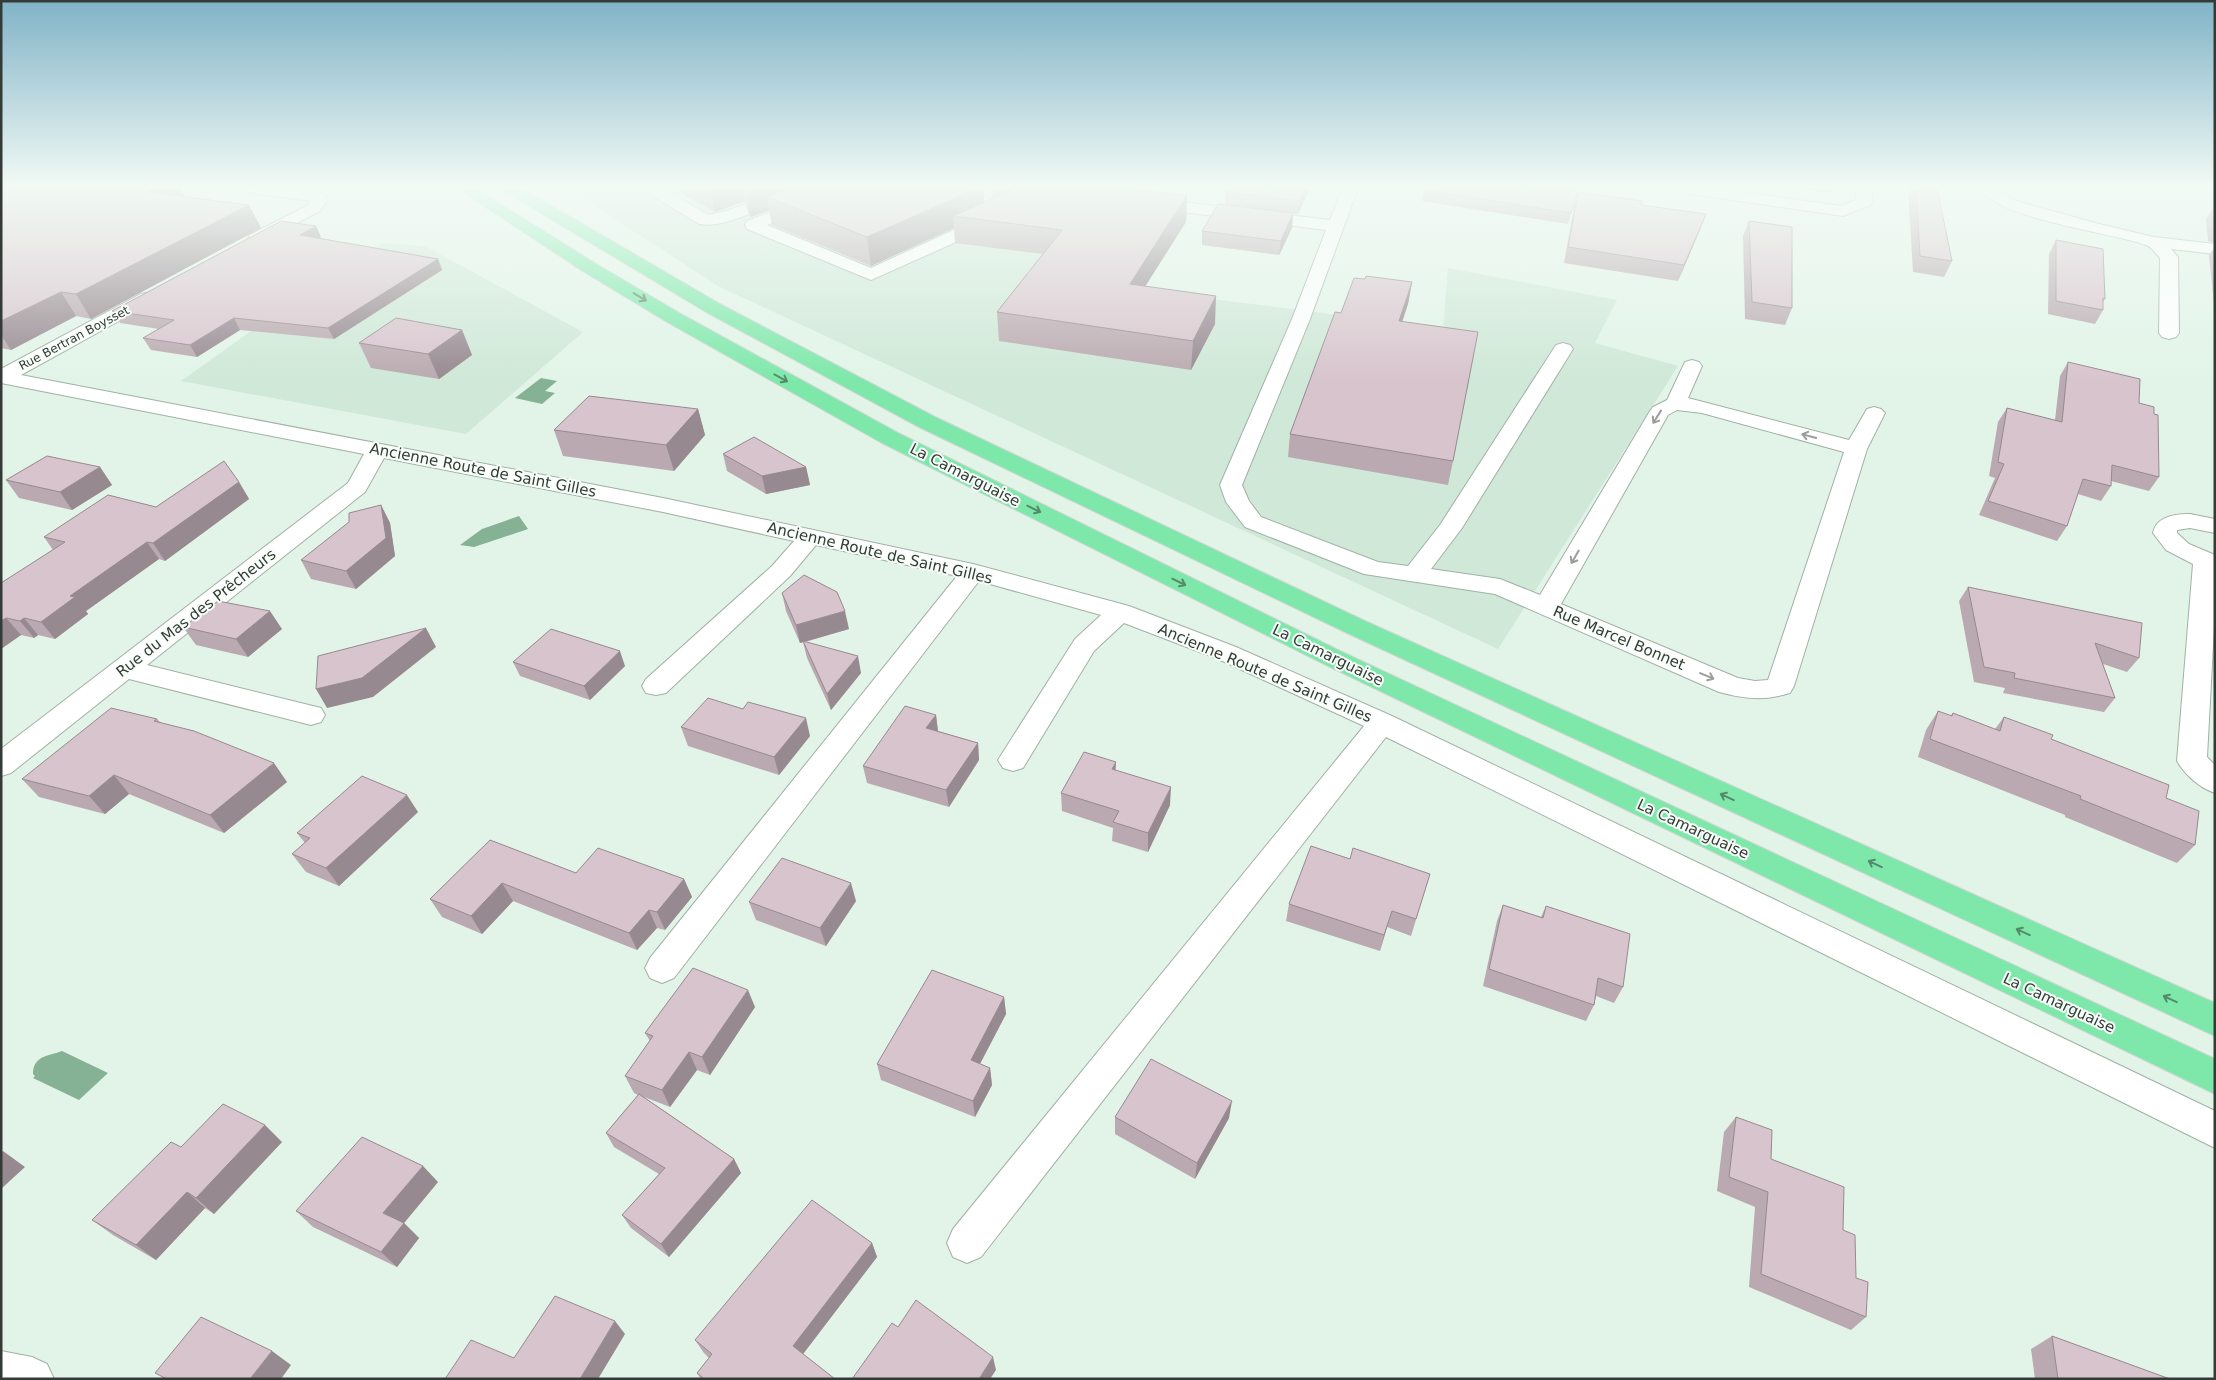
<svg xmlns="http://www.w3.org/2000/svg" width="2216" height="1380" viewBox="0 0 2216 1380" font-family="'DejaVu Sans',sans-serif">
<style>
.built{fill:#cfe8d7}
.water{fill:#85b195}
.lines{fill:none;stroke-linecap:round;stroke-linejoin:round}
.minor-casing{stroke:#a0b1a5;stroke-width:2}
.highway-casing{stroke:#d2d4d3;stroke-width:2}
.minor{fill:#fff;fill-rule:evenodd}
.highway{fill:#7ee8aa;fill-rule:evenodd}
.wall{fill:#baa9b0}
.shaded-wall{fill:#978990}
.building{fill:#d8c4cd;stroke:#978990}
.oneway{stroke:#55896a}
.oneway2{stroke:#9a9d9a}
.labels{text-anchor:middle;stroke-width:4;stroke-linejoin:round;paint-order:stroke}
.far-street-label{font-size:12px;fill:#343b36;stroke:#f7fef9}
.street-label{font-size:15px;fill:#343b36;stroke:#f7fef9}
</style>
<rect width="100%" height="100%" fill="#e2f4e8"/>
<!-- built -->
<g class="built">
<polygon points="567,188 1059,188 1075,282 1316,312 1443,332 1448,268 1617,300 1595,343 1678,366 1498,649 718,286"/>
<polygon points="382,243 425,246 583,332 466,434 181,381 324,279"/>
</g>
<!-- water -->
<g class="water">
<polygon points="541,378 557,381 545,391 555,393 542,404 515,398"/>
<polygon points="519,516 528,529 474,547 460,545 482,529"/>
<path d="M62 1051 108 1073 79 1100 33 1078 35 1076 33 1074C33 1055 50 1056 62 1051Z"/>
</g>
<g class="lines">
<defs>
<g id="minor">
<path d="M243 188C259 187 306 185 319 192 323 193 326 197 328 200L320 211 256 244 250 243 248 239 250 235 308 205 311 201 251 193 245 191Z"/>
<path d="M643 188H662L708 215 727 211 772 194 778 196 780 199 778 202C757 210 721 229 699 224L645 191Z"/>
<polygon points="833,188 854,188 852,191 767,225 871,268 982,217 994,217 996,221 994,225 871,280 747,229 745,225 747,221"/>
<path d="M1342 188H1358L1310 319 1242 485 1249 501 1261 517 1378 562 1408 566 1440 525 1556 345 1563 343 1570 345 1573 349 1462 528 1431 569 1500 579 1540 595 1650 411 1653 407 1667 400 1685 362 1692 360 1699 362 1702 366 1688 398 1849 440 1867 409 1874 407 1881 409 1885 413 1867 449 1794 686 1790 693C1764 701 1745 699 1719 692L1495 594 1364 574 1245 527 1226 502 1220 485 1292 319 1326 230 1150 208 1144 206 1142 203 1144 200 1150 198 1330 220ZM1677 410 1702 413 1844 452 1768 680 1755 681 1738 678 1561 604 1668 415Z"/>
<polygon points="1676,188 1715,188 1841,206 1856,200 1856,188 1872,188 1872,202 1870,205 1843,216 1684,193 1678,191"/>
<path d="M1981 188H1997L2013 200 2095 223 2154 237 2215 244V254L2171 249 2178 257 2179 333 2176 337 2169 339 2162 337 2159 333 2160 258C2156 254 2152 247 2146 245 2114 233 1993 218 1981 188Z"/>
<polygon points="147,293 153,294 156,298 153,302 21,375 663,498 973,564 1129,606 1236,647 1392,716 2215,1111 2215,1148 1386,737 981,1257 967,1263 953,1257 947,1243 953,1229 1364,726 1218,659 1124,623 1094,651 1023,768 1013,771 1003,768 998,760 1075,639 1101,615 979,581 674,978 662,983 650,978 645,968 650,958 957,576 816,545 790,576 666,693 656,695 646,693 642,686 646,679 772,566 794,541 663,512 384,458 365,492 147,665 321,708 325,715 321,722 311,725 129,679 11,773 1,776 1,749 348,483 364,454 1,383 1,369 141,294"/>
<path d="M2190 514 2215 519V533L2190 528 2177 530V533L2189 544 2215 555V608L2207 757 2215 765V793C2200 788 2185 775 2177 761L2193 564 2166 550 2153 533C2156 516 2176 514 2190 514Z"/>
<polygon points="1,1351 32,1357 47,1364 54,1379 1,1379"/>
</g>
<g id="highway">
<polygon points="457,188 475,188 593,262 681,314 898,433 1340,651 2215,1059 2215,1094 1322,663 882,443 667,322 581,270"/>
<polygon points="502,188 521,188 720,304 935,417 1365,621 2215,1003 2215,1036 1347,633 919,427 706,312 504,191"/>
</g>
</defs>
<!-- minor casing -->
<use href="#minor" class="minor-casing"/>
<!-- highway casing -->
<use href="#highway" class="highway-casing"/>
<!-- minor -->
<use href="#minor" class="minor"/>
<!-- highway -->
<use href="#highway" class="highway"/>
</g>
<!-- wall -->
<g class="wall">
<polygon points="1,188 180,188 185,197 249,205 261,228 91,319 76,316 11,350 1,348"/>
<polygon points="672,188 983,188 984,202 992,199 992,188 1131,188 1130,189 1187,195 1186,222 1145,286 1215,324 1191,370 999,341 997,312 1043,254 955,243 954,228 871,266 772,225 769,210 751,217 749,216 745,201 715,212"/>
<polygon points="1310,188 1298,214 1293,214 1292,228 1279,255 1202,245 1202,231 1225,205 1225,192"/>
<polygon points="1425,188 1579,188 1568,224 1422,201 1424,190"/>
<polygon points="1787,188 1833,188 1831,193"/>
<polygon points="1908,188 1937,188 1952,261 1944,277 1913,272"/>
<polygon points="1578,192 1641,205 1706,214 1700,230 1678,281 1564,263 1574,207"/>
<polygon points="2214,207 2215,207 2215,243 2208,241 2206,219"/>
<polygon points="1749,221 1792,308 1785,325 1745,319 1743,236"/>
<polygon points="316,226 321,237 319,238 438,259 442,270 334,339 240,330 197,357 151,350 143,338 159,329 120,323 112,311"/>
<polygon points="2056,240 2105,299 2103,302 2103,310 2095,324 2048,314 2049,254"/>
<polygon points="2215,247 2215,314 2209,255"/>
<polygon points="1365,279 1412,282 1408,304 1402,322 1453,461 1448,485 1288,457 1290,434 1341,313"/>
<polygon points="462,330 472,355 439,379 371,368 359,343"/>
<polygon points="2068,362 2139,403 2154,414 2159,477 2149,491 2111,481 2111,486 2101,501 2078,494 2067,526 2057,541 1979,515 1995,478 1989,476 1998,422 2007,408 2055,420 2060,376"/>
<polygon points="698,409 705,435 674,471 563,456 554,430"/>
<polygon points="723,454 806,467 810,485 766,494 727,471"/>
<polygon points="100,467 112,485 72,510 19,498 6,480"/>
<polygon points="239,482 249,499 165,561 159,559 86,611 88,614 55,639 38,635 34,638 21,635 1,649 1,583 53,550 44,537 156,507"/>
<polygon points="381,505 390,523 395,556 356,589 311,579 301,560"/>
<polygon points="1968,587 2139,658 2127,672 2103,664 2115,698 2104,712 2003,693 2005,688 1974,682 1959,601"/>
<polygon points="782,593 849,629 805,642 861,673 831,710 807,658 803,642 800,643 786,611"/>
<polygon points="183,627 282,629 248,657 196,645"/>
<polygon points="513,662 625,666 590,700 520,676"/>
<polygon points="743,709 810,736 779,775 688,746 681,727"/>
<polygon points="1938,711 1950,716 1953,713 1995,729 2004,717 2051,739 2166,798 2195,845 2177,863 2065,817 2065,815 1918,757 1926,730"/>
<polygon points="936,715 938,731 978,743 979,760 949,807 867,783 863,766"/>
<polygon points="157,719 160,722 287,782 224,833 129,794 105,814 39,797 22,779"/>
<polygon points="1115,770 1170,805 1148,852 1112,841 1113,828 1062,811 1061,793"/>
<polygon points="418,812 339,886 306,872 292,854 305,843 297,833"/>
<polygon points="490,840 576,873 684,879 692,897 665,930 657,928 637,950 513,901 482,934 442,917 430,899"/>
<polygon points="1350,859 1430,874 1411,936 1387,927 1380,951 1286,921 1289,904"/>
<polygon points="856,901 826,946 756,920 749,902"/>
<polygon points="1503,905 1541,917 1546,906 1623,987 1614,1003 1596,996 1594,1005 1586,1021 1483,986 1497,921"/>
<polygon points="1004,997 1006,1014 980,1064 990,1068 992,1085 975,1117 881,1080 877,1064"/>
<polygon points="755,1007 710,1075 697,1070 670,1107 644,1097 734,1159 741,1173 669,1257 631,1228 622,1215 659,1174 614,1147 606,1133 638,1095 634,1093 625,1076 650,1041 645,1033"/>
<polygon points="1115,1117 1229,1118 1195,1179 1115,1134"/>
<polygon points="1736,1117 1771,1159 1843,1230 1866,1317 1851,1330 1749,1287 1755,1207 1717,1191 1724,1132"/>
<polygon points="282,1142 214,1214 205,1208 156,1260 113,1235 92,1220 181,1147"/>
<polygon points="438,1182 404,1223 419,1238 397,1267 313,1227 296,1211"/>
<polygon points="872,1243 877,1257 803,1354 835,1379 701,1379 697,1373 709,1358 704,1353 695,1340"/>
<polygon points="2052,1336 2170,1379 2035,1379 2031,1349"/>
</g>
<!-- shaded-wall -->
<g class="shaded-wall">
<polygon points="152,188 180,188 187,201 147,192"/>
<polygon points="710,188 829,188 767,197 769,210 751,217 746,190 743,188 745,201 715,212"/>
<polygon points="978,188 983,188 985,213 953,216 954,228 871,266 867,237"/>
<polygon points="1008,188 1041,188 1004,205 1003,190"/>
<polygon points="1306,188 1310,188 1298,214 1300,201"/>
<polygon points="1187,195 1186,222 1129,312 1130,284"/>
<polygon points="249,205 261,228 91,319 76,294"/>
<polygon points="1293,213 1292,228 1279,255 1281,241"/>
<polygon points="1706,214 1700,230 1678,281 1684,265"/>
<polygon points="316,226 321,237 306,246 300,235"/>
<polygon points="438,259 442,270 334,339 328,328"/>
<polygon points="1412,282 1408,304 1395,343 1399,321"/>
<polygon points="61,292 76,316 11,350 1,335 1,321"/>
<polygon points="1216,296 1215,324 1191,370 1193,341"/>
<polygon points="234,318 240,330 197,357 190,345"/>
<polygon points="462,330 472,355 439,379 428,354"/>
<polygon points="698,409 705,435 674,471 666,445"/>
<polygon points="100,467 112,485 72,510 60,492"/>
<polygon points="806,467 810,485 766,494 762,476"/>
<polygon points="239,482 249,499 165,561 153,543"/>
<polygon points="381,505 390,523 395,556 356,589 346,571"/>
<polygon points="147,542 159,559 86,611 88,614 55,639 41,622 70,596"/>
<polygon points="270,611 282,629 248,657 236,639"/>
<polygon points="845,611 849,629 800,643 796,625"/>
<polygon points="6,618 21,635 1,649 1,621"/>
<polygon points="24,618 38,635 34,638 20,621"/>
<polygon points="426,628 436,647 373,697 327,708 316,689"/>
<polygon points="620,651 625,666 590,700 584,686"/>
<polygon points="858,656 861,673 831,710 827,694"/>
<polygon points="936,715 938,732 926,728"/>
<polygon points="806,718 810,736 779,775 774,757"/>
<polygon points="978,743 979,760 949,807 946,790"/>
<polygon points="1116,762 1115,781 1112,769"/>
<polygon points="274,763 287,782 224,833 210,815"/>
<polygon points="114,775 129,794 105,814 89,796"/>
<polygon points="1171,787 1170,805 1148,852 1148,833"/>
<polygon points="407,795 418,812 339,886 326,868"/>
<polygon points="684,879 692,897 665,930 657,912"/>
<polygon points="502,883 513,901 482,934 471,916"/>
<polygon points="851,883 856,901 826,946 820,928"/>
<polygon points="649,910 657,928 637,950 629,933"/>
<polygon points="1392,911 1387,927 1380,951 1384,935"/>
<polygon points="748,990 755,1007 710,1075 702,1057"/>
<polygon points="1004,997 1006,1014 973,1077 971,1060"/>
<polygon points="689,1052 697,1070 670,1107 662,1090"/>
<polygon points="990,1068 992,1085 975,1117 973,1101"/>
<polygon points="1232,1101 1229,1118 1195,1179 1197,1163"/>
<polygon points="265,1125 282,1142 214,1214 196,1198"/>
<polygon points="3,1151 25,1167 1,1189 1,1153"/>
<polygon points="734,1159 741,1173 669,1257 661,1244"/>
<polygon points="423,1166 438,1182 399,1229 383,1213"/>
<polygon points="187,1192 205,1208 156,1260 136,1245"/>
<polygon points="404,1223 419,1238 397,1267 381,1252"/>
<polygon points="872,1243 877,1257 800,1358 793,1346"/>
<polygon points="615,1321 625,1334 598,1379 580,1379"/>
<polygon points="272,1351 291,1365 281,1379 250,1379"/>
<polygon points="993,1357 996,1370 990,1379 979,1379"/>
</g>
<!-- building -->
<g class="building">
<polygon points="1,188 155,188 147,192 249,205 76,294 61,292 1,321 1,243 2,243 1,242"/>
<polygon points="743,188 751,188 746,190"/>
<polygon points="791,188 978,188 867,237 767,197"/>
<polygon points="996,188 1008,188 1003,190"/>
<polygon points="1017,188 1121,188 1187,195 1130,284 1216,296 1193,341 997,312 1062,230 953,216"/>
<polygon points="1228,188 1306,188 1300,201 1225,192"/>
<polygon points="1425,188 1579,188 1571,213 1424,190"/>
<polygon points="1916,188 1937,188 1952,261 1920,256"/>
<polygon points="1578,192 1642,201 1641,205 1706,214 1684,265 1568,247"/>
<polygon points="1218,204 1293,213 1281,241 1202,231"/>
<polygon points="281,221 316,226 300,235 438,259 328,328 234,318 190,345 143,338 174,320 112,311"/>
<polygon points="1749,221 1792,227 1792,308 1752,302"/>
<polygon points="2056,240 2103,249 2105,299 2103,298 2103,310 2056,301"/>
<polygon points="1366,276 1412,282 1399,321 1478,332 1453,461 1290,434 1335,312 1341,313 1354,278 1365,279"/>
<polygon points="396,318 462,330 428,354 359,343"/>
<polygon points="2068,362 2140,379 2139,403 2154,407 2154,414 2158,415 2159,477 2112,465 2111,486 2083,479 2067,526 1988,501 2004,464 1998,462 2007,408 2062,422"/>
<polygon points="589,396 698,409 666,445 554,430"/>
<polygon points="754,437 806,467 762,476 723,454"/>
<polygon points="47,456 100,467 60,492 6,480"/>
<polygon points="224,461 239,482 153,543 147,542 70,596 75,597 41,622 24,618 20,621 6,618 1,621 1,583 65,542 44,537 108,495 156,507"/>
<polygon points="381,505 386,538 346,571 301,560 349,522 349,513"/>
<polygon points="804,575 837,592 845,611 796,625 782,593"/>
<polygon points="1968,587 2142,623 2139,658 2095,643 2115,698 2014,678 2015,673 1984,667"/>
<polygon points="218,601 270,611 236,639 183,627"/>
<polygon points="426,628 362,678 316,689 318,656"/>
<polygon points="551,629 620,651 584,686 513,662"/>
<polygon points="803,641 858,656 827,694"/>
<polygon points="708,698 743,709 748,702 806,718 774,757 681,727"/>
<polygon points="905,706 936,715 926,728 978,743 946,790 863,766"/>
<polygon points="111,708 157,719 154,721 194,731 274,763 210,815 114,775 89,796 22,779"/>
<polygon points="1938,711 1952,716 1953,713 2000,731 2004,717 2053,735 2051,739 2169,785 2166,798 2199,811 2195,845 2080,799 2081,796 1930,739"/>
<polygon points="1084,752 1116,762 1112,769 1171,787 1148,833 1113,822 1119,811 1061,793"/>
<polygon points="362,776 407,795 326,868 292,854 310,838 297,833"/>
<polygon points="490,840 576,873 598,848 684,879 657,912 649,910 629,933 502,883 471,916 430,899"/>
<polygon points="1311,846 1350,859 1353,848 1430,874 1416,919 1392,911 1384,935 1289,904"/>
<polygon points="782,858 851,883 820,928 749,902"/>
<polygon points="1503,905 1543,918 1546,906 1630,934 1623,987 1598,978 1594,1005 1489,969"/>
<polygon points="693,968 748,990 702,1057 689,1052 662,1090 625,1076 653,1036 645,1033"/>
<polygon points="932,970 1004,997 971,1060 990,1068 973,1101 877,1064"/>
<polygon points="1151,1059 1232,1101 1197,1163 1115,1117"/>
<polygon points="639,1094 734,1159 661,1244 622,1215 665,1168 606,1133"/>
<polygon points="223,1104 265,1125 196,1198 187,1192 136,1245 92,1220 171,1142 181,1147"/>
<polygon points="1736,1117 1772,1130 1771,1159 1844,1187 1843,1230 1855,1235 1856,1278 1868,1282 1866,1317 1761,1274 1768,1192 1729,1177"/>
<polygon points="362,1137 423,1166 383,1213 404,1223 381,1252 296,1211"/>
<polygon points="812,1200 872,1243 793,1346 835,1379 704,1379 697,1373 712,1354 695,1340"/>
<polygon points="555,1296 615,1321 580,1379 445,1379 471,1340 514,1358"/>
<polygon points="916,1300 993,1357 979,1379 852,1379 892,1323 898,1327"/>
<polygon points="201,1317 272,1351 250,1379 167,1379 155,1373"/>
<polygon points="2052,1336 2170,1379 2058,1379"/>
</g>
<!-- one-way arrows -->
<defs><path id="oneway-shaft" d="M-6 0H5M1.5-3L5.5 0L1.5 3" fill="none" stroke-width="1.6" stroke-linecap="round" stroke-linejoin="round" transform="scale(1.25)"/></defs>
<g class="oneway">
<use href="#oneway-shaft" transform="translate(640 297) rotate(31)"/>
<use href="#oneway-shaft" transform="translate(781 378) rotate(29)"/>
<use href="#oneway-shaft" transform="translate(1034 509) rotate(26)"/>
<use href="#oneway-shaft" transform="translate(1179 582) rotate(26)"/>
<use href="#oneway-shaft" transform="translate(1727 797) rotate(-155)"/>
<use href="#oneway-shaft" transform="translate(1875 864) rotate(-155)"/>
<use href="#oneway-shaft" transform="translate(2023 932) rotate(-155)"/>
<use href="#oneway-shaft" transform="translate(2170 999) rotate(-155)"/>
</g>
<g class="oneway2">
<use href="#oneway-shaft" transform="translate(1657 417) rotate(122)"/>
<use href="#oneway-shaft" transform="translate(1809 436) rotate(-165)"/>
<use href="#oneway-shaft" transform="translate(1575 557) rotate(120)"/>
<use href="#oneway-shaft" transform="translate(1707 676) rotate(23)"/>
</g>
<!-- sky -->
<linearGradient id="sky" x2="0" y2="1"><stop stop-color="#80b3c7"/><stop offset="0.49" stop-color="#f2faf5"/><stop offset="1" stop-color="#f2faf5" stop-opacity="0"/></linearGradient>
<rect width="2216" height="381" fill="url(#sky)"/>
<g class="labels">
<!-- far-street labels -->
<g class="far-street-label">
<text transform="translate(74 338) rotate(-28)" y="4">Rue Bertran Boysset</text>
</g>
<!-- street labels -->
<g class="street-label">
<text transform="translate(483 470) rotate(11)" y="5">Ancienne Route de Saint Gilles</text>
<text transform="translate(965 475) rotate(27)" y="5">La Camarguaise</text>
<text transform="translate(880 553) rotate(13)" y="5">Ancienne Route de Saint Gilles</text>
<text transform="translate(196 613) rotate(-38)" y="5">Rue du Mas des Prêcheurs</text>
<text transform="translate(1619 638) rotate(23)" y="5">Rue Marcel Bonnet</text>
<text transform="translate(1328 655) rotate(26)" y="5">La Camarguaise</text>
<text transform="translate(1265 673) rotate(23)" y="5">Ancienne Route de Saint Gilles</text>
<text transform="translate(1693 829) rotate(25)" y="5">La Camarguaise</text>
<text transform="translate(2059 1003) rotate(25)" y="5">La Camarguaise</text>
</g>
</g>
<!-- border -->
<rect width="2216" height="1380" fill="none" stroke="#343b36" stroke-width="5"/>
</svg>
